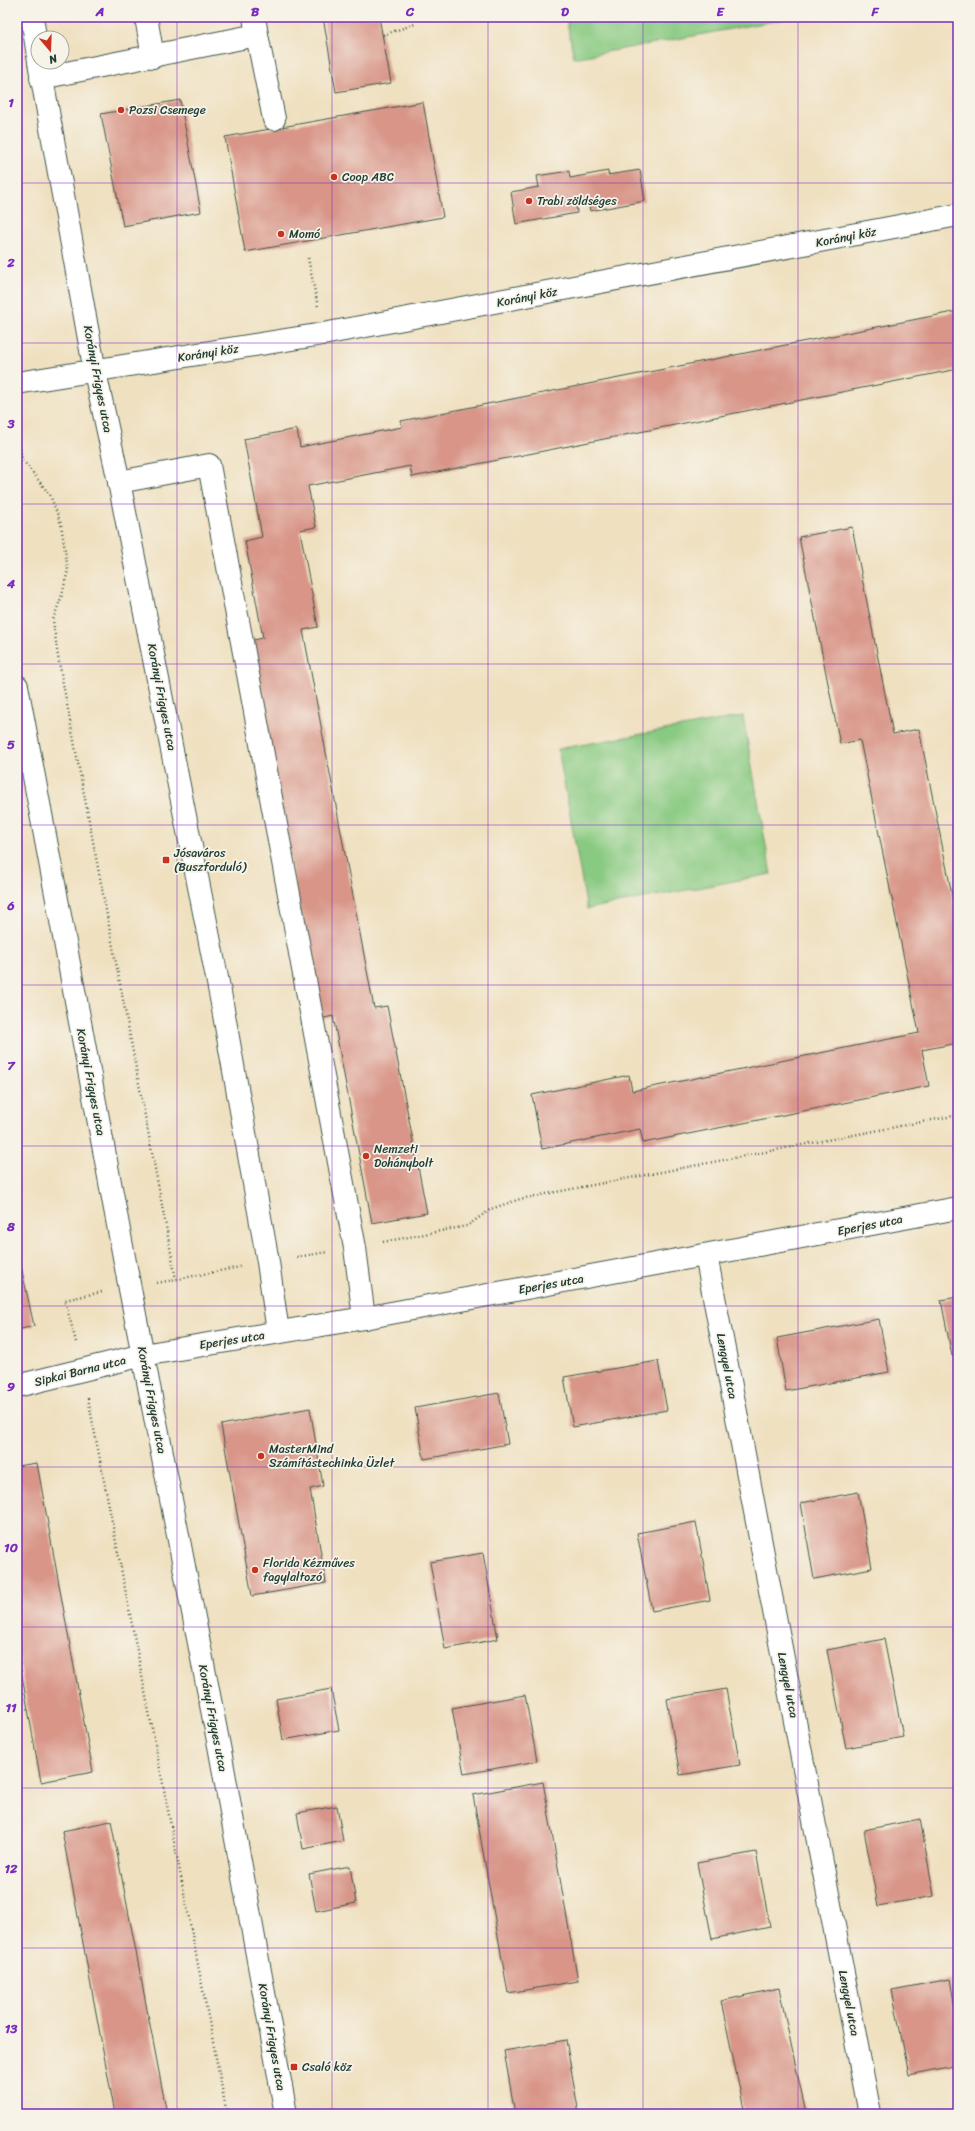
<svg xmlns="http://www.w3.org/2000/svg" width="975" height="2131" viewBox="0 0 975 2131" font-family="Sriracha,sans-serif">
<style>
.green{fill:#89ca82;stroke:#54845b}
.building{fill:#d89588}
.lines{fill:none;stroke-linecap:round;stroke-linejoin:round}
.minor-casing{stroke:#3e5549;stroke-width:24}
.path{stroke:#3e5549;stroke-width:2.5;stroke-dasharray:1 3;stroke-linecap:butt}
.minor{stroke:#fff;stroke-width:22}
.grid{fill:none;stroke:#7b2cbf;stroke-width:1;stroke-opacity:0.55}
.poi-dot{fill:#c8321e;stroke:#f7f3e8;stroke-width:1.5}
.labels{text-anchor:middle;stroke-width:3.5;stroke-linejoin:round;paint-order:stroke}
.poi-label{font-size:12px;fill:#1f3d34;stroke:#f7f3e8;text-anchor:start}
.street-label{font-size:12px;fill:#1f3d34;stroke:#f7f3e8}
.neatline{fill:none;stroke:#7b2cbf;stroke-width:1.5}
.grid-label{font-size:13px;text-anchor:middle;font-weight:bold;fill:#7b2cbf}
</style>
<rect width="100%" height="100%" fill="#f7f3e8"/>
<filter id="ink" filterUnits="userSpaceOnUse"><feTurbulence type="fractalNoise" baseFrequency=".025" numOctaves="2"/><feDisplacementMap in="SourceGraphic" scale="8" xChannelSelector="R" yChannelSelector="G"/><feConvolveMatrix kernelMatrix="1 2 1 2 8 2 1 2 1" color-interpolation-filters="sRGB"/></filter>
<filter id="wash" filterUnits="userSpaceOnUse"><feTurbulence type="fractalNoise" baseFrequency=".012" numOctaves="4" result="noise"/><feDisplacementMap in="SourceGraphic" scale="16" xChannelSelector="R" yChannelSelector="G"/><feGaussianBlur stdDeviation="0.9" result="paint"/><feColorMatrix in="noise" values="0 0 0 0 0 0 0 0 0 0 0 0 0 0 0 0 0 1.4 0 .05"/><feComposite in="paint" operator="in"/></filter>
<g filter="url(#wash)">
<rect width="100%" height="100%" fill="#efe0c0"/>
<!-- green -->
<g class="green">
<polygon points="566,17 796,17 574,58"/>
<polygon points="743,716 771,874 587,909 558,749"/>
</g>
<g id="blocks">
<!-- building -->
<g class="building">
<polygon points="323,17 379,17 391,83 336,92"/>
<polygon points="180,100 201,212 123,226 101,114"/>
<polygon points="423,102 443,217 245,252 225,137"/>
<polygon points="640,170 645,201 590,211 588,201 576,203 577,213 516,224 511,192 539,187 537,176 569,171 570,178 608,171 608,175"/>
<polygon points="958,311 958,369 412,477 410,466 308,486 316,527 300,530 318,627 303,630 374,1008 387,1006 427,1213 372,1223 333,1016 320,1019 249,641 263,638 245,541 262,537 244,439 297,429 300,447 402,427 401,421"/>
<polygon points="852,527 893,734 919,729 958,925 958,1043 922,1050 929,1086 643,1143 640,1129 542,1149 532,1095 629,1075 632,1091 919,1033 860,740 840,744 799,537"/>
<polygon points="21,1266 34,1326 17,1330 17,1267"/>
<polygon points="958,1297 958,1355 952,1356 941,1300"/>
<polygon points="879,1319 889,1372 786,1391 777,1338"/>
<polygon points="658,1361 667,1410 573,1427 564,1377"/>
<polygon points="499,1393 508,1444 424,1459 415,1408"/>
<polygon points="310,1408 323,1486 310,1489 326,1583 252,1596 221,1425"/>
<polygon points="37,1463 93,1772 41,1782 17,1648 17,1466"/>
<polygon points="858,1492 872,1568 814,1579 801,1503"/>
<polygon points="696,1522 710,1600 652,1611 637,1533"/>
<polygon points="483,1553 498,1639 445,1649 430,1562"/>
<polygon points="884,1639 903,1737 846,1748 827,1650"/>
<polygon points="331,1689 339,1730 283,1740 276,1699"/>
<polygon points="726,1689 740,1765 680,1775 667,1699"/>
<polygon points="525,1695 537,1761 464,1774 452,1708"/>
<polygon points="543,1782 578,1981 508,1993 473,1795"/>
<polygon points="337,1806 343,1841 303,1849 297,1813"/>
<polygon points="920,1819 934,1896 878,1906 864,1830"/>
<polygon points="111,1821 167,2114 115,2114 62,1831"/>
<polygon points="756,1852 770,1927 712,1939 697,1863"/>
<polygon points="350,1866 356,1903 316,1911 309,1874"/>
<polygon points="950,1979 958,2025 958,2065 909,2075 892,1990"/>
<polygon points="779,1988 806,2114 745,2114 721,2001"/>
<polygon points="566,2040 579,2114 515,2114 504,2051"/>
<polygon points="958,2109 958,2114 934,2114 934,2113"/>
</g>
</g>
</g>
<g filter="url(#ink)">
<use href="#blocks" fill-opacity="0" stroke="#3e5549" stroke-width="1"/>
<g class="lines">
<defs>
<g id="minor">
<polyline points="32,17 38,56"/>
<polyline points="146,17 153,57"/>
<polyline points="254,17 257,35"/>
<polyline points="39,62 95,372 119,482 221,998 268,1262 278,1332"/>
<polyline points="41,78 257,35 274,119"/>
<polyline points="17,383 323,334 958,215"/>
<polyline points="119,482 209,465 355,1248 364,1318"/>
<polyline points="17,686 130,1289 220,1751 286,2114"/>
<polyline points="706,1255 870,2114"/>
<polyline points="17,1386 143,1355 364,1318 958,1208"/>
</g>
</defs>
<!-- minor casing -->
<use href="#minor" class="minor-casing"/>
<!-- path -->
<g class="path">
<polyline points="383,35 415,24"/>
<polyline points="308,258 318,307"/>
<polyline points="17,429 22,459 50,495 61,524 68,570 62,595 53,620 58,657 176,1279"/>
<polyline points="383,1242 467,1226 491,1209 520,1199 958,1115"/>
<polyline points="297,1257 327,1252"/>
<polyline points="157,1283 240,1267"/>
<polyline points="76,1342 65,1300 102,1292"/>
<polyline points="88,1398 227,2114"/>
</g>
<!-- minor -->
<use href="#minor" class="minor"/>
</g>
</g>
<!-- grid -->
<path class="grid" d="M177 17V2114M332 17V2114M488 17V2114M643 17V2114M798 17V2114M17 183H958M17 343H958M17 504H958M17 664H958M17 825H958M17 985H958M17 1146H958M17 1306H958M17 1467H958M17 1627H958M17 1788H958M17 1948H958"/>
<!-- markers -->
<g class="poi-dot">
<circle cx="121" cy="110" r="4"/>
<circle cx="334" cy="177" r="4"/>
<circle cx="529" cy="201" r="4"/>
<circle cx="281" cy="234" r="4"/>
<rect x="162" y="856" width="8" height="8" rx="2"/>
<circle cx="366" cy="1156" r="4"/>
<circle cx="261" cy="1456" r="4"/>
<circle cx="255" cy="1570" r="4"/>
<rect x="290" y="2063" width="8" height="8" rx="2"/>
</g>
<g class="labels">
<!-- poi labels -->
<g class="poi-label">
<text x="129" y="114">Pozsi Csemege</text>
<text x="342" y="181">Coop ABC</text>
<text x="537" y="205">Trabi zöldséges</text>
<text x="289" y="238">Momó</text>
<text x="174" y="857">Jósaváros<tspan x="174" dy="14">(Buszforduló)</tspan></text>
<text x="374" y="1153">Nemzeti<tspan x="374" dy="14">Dohánybolt</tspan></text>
<text x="269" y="1453">MasterMind<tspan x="269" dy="14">Számítástechinka Üzlet</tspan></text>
<text x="263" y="1567">Florida Kézműves<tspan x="263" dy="14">fagylaltozó</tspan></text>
<text x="302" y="2071">Csaló köz</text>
</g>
<!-- street labels -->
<g class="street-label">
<text transform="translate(846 237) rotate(-11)" y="4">Korányi köz</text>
<text transform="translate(527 297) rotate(-11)" y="4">Korányi köz</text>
<text transform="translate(208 353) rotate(-9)" y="4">Korányi köz</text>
<text transform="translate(98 379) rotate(79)" y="4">Korányi Frigyes utca</text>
<text transform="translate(162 697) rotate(79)" y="4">Korányi Frigyes utca</text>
<text transform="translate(91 1082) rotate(79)" y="4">Korányi Frigyes utca</text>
<text transform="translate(870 1225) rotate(-11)" y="4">Eperjes utca</text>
<text transform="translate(551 1284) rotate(-10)" y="4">Eperjes utca</text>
<text transform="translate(232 1340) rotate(-9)" y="4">Eperjes utca</text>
<text transform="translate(727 1366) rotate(79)" y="4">Lengyel utca</text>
<text transform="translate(80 1371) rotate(-14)" y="4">Sipkai Barna utca</text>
<text transform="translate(152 1400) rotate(79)" y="4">Korányi Frigyes utca</text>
<text transform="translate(788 1685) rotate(79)" y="4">Lengyel utca</text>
<text transform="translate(213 1718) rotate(79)" y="4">Korányi Frigyes utca</text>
<text transform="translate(849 2003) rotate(79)" y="4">Lengyel utca</text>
<text transform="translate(272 2037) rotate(80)" y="4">Korányi Frigyes utca</text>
</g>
</g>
<!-- margin -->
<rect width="975" height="2131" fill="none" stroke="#f7f3e8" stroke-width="44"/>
<!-- north arrow -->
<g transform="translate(50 50) rotate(161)"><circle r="19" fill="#f7f3e8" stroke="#a1aaa0"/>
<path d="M0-3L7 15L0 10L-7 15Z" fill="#c8321e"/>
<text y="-6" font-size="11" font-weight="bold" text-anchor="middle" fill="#1f3d34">N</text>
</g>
<rect x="22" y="22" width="931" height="2087" class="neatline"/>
<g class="grid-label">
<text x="100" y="16">A</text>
<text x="255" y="16">B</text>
<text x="410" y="16">C</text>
<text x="565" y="16">D</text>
<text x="720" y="16">E</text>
<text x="875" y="16">F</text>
<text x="11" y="107">1</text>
<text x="11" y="267">2</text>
<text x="11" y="428">3</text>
<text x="11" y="588">4</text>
<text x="11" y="749">5</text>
<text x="11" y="910">6</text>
<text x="11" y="1070">7</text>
<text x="11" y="1231">8</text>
<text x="11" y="1391">9</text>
<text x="11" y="1552">10</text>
<text x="11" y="1712">11</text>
<text x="11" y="1873">12</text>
<text x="11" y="2033">13</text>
</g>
</svg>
